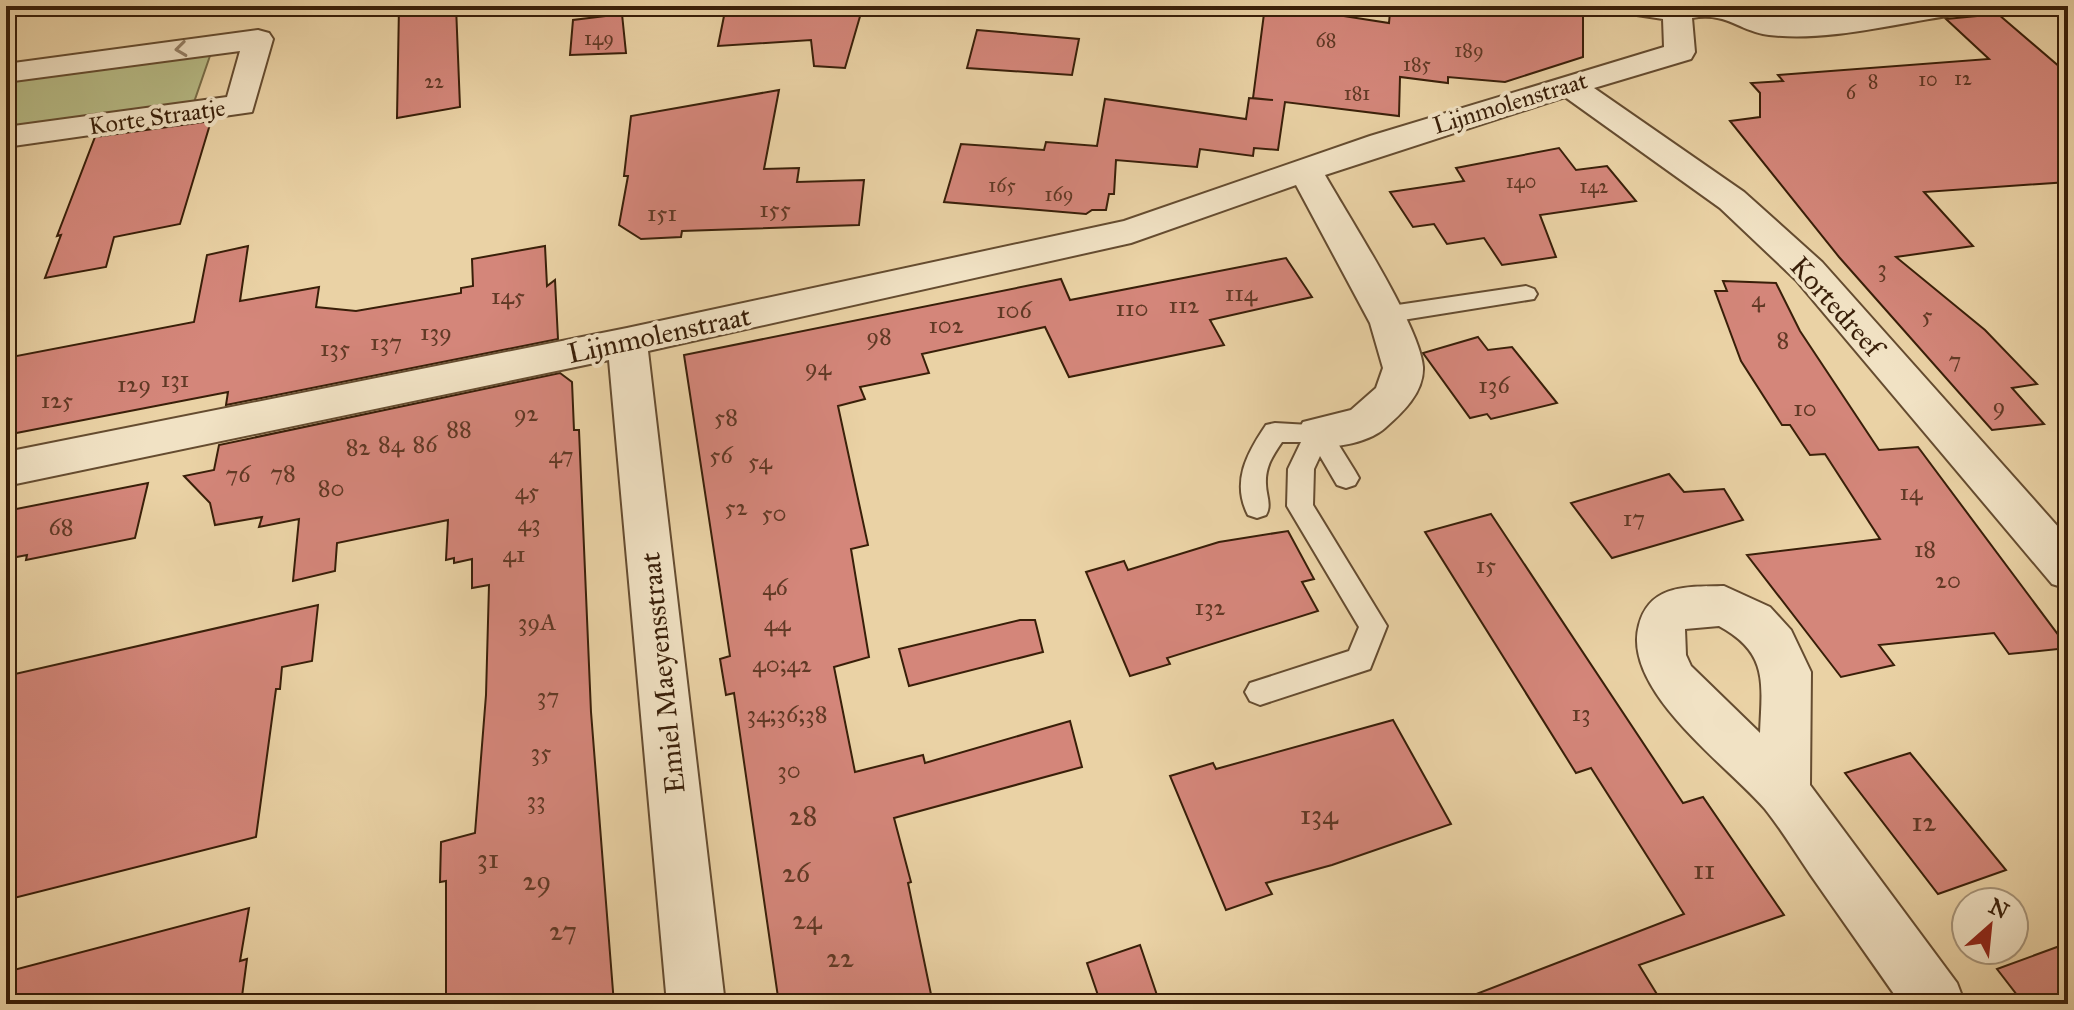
<svg xmlns="http://www.w3.org/2000/svg" width="2074" height="1010" viewBox="0 0 2074 1010" font-family="'IM FELL Great Primer',serif">
<style>
.green{fill:#b7bb86;stroke:#786d48;stroke-width:2}
.building{fill:#d4867a;stroke:#391f09;stroke-width:2}
.lines{fill:none;stroke-linecap:round;stroke-linejoin:round}
.lane-casing{stroke:#654c30;stroke-width:4}
.street-casing{stroke:#654c30;stroke-width:4}
.lane{fill:#f1e2c4;fill-rule:evenodd}
.street{fill:#f1e2c4;fill-rule:evenodd}
.oneway{stroke:#958066}
.labels{text-anchor:middle;stroke-width:8;stroke-linejoin:round;paint-order:stroke}
.far-number-label{font-size:20px;fill:#603925}
.far-street-label{font-size:24px;fill:#391f09;stroke:#f1e2c4}
.number-label{font-size:24px;fill:#603925}
.street-label{font-size:28px;fill:#391f09;stroke:#f1e2c4}
.near-number-label{font-size:28px;fill:#603925}
</style>
<rect width="100%" height="100%" fill="#ead2a5"/>
<filter id="stains"><feTurbulence type="fractalNoise" baseFrequency=".0025" numOctaves="4"/><feColorMatrix values="0 0 0 0 .2 0 0 0 0 .09 0 0 0 0 .02 0 0 0 .5 -.17"/></filter>
<radialGradient id="worn" r=".72"><stop offset=".6" stop-color="#630" stop-opacity="0"/><stop offset="1" stop-color="#630" stop-opacity=".3"/></radialGradient>
<!-- green -->
<polygon class="green" points="212,50 193,105 6,131 6,78"/>
<!-- building -->
<g class="building">
<polygon points="399,6 456,6 460,107 397,118"/>
<polygon points="726,6 829,6 827,12 861,13 845,68 814,66 811,40 718,46"/>
<polygon points="1265,6 1311,6 1311,11 1389,23 1390,12 1403,14 1403,6 1583,9 1583,57 1505,82 1448,77 1448,83 1400,77 1399,116 1285,102 1278,150 1254,148 1253,156 1200,149 1197,167 1116,160 1114,194 1109,194 1106,210 1092,210 1086,214 944,202 961,144 1044,150 1046,142 1097,146 1105,99 1246,119 1249,98 1273,100 1253,98"/>
<polygon points="622,14 626,53 570,55 573,20"/>
<polygon points="1998,14 2068,74 2068,182 1924,192 1973,246 1896,257 1985,330 2037,384 2012,388 2044,424 1992,430 1839,257 1730,121 1760,117 1760,93 1751,83 1783,81 1778,75 1989,59 1946,19"/>
<polygon points="977,30 1079,39 1072,75 967,68"/>
<polygon points="779,90 764,169 799,168 797,182 864,180 859,225 682,231 681,237 641,239 619,225 628,176 624,176 631,116"/>
<polygon points="211,121 180,224 114,237 106,267 45,278 61,235 57,236 95,137"/>
<polygon points="1559,148 1576,170 1607,166 1636,201 1540,215 1556,257 1502,265 1484,238 1447,244 1434,224 1413,227 1390,192 1464,181 1456,168"/>
<polygon points="248,246 240,301 319,287 316,307 356,311 461,293 461,288 473,286 472,259 545,246 547,286 555,280 558,339 226,405 228,392 6,435 6,358 194,322 207,255"/>
<polygon points="1286,258 1312,297 1210,320 1224,345 1069,377 1045,327 922,354 929,373 860,387 865,399 838,406 868,545 851,549 869,657 834,667 855,772 923,755 925,763 1070,721 1082,767 894,818 911,882 908,883 933,1004 779,1004 734,693 726,695 720,659 730,656 684,355 1061,279 1070,300"/>
<polygon points="1723,281 1776,283 1800,331 1879,450 1918,447 2068,648 2009,654 1994,633 1879,645 1894,665 1841,677 1747,555 1880,539 1825,454 1810,455 1790,425 1782,425 1741,361 1715,291 1727,291"/>
<polygon points="1478,337 1488,350 1512,347 1557,403 1491,419 1487,414 1470,418 1423,353"/>
<polygon points="560,373 572,382 574,430 579,430 591,712 614,1004 446,1004 446,881 440,882 441,842 475,833 486,695 489,585 472,588 472,559 454,563 454,558 446,560 448,520 337,543 335,571 293,581 299,519 259,527 262,517 215,525 210,503 184,476 214,470 219,445"/>
<polygon points="1669,474 1684,492 1724,489 1743,520 1612,558 1571,503"/>
<polygon points="148,483 135,538 26,560 27,555 6,559 6,511"/>
<polygon points="1491,514 1683,803 1703,797 1784,915 1639,965 1663,1004 1459,1004 1458,1001 1684,914 1591,768 1576,773 1425,532"/>
<polygon points="1288,531 1314,579 1302,582 1318,611 1167,658 1170,664 1130,676 1086,572 1124,561 1128,570 1219,542"/>
<polygon points="318,605 312,661 282,667 280,689 276,689 256,837 6,900 6,676"/>
<polygon points="1035,620 1043,652 909,686 899,649 1020,620"/>
<polygon points="1393,720 1451,824 1332,865 1266,883 1272,894 1226,910 1170,776 1213,763 1216,769"/>
<polygon points="1910,753 2006,870 1938,894 1845,773"/>
<polygon points="249,908 240,961 247,959 241,1004 6,1004 6,972"/>
<polygon points="2068,943 2068,1004 2024,1004 1997,969"/>
<polygon points="1140,945 1160,1004 1101,1004 1087,963"/>
</g>
<g class="lines">
<defs>
<g id="lane">
<polygon points="1526,286 1534,289 1537,294 1534,299 1384,323 1373,315 1384,307"/>
<path d="M1275 423 1327 426 1355 471 1359 478 1355 485 1346 488 1337 485 1320 456 1314 469 1313 505 1387 626 1370 669 1260 705 1250 701 1245 692 1250 683 1349 651 1359 627 1287 506 1288 469 1301 442H1282C1273 455 1265 467 1266 484 1266 495 1272 505 1266 515L1257 518 1248 515C1231 482 1247 453 1266 425Z"/>
</g>
<g id="street">
<path d="M1612 6H1744L1773 17H1816L1893 6H1970L1965 12 1955 15C1896 23 1829 42 1769 35 1738 31 1728 12 1692 18L1695 52 1691 59 1594 88 1744 192 1822 262 2068 538V589L2052 584 1796 280 1720 208 1565 97 1325 175C1348 216 1420 326 1423 367 1424 393 1402 413 1385 428 1367 444 1325 451 1303 444L1297 433 1303 422 1351 410 1376 388 1383 368 1370 323 1296 185 1131 243 648 351 725 1004H667L609 360 6 486V452L627 328 1124 221 1370 136 1664 47 1663 19 1617 12Z"/>
<polygon points="258,30 269,33 273,39 252,112 6,147 6,127 227,97 240,51 6,82 6,64"/>
<path d="M1724 586 1770 607 1791 630 1811 672 1810 785 1957 983 1965 1004H1901C1871 961 1840 917 1810 874 1795 852 1781 829 1765 809 1726 764 1621 690 1639 625 1650 583 1689 587 1724 586ZM1719 626C1769 653 1762 683 1760 733L1691 666 1686 655 1685 629Z"/>
</g>
</defs>
<!-- lane casing -->
<use href="#lane" class="lane-casing"/>
<!-- street casing -->
<use href="#street" class="street-casing"/>
<!-- lane -->
<use href="#lane" class="lane"/>
<!-- street -->
<use href="#street" class="street"/>
</g>
<!-- one-way arrows -->
<defs><path id="oneway-chevron" d="M-2-3.5L2.5 0L-2 3.5" fill="none" stroke-width="1.6" stroke-linecap="round" stroke-linejoin="round" transform="scale(2)"/></defs>
<use class="oneway" href="#oneway-chevron" transform="translate(181 49) rotate(173)"/>
<g class="labels">
<!-- far-number labels -->
<g class="far-number-label">
<text x="599" y="45">149</text>
<text x="1326" y="47">68</text>
<text x="1469" y="57">189</text>
<text x="1417" y="71">185</text>
<text x="1963" y="85">12</text>
<text x="1928" y="86">10</text>
<text x="434" y="88">22</text>
<text x="1873" y="88">8</text>
<text x="1851" y="99">6</text>
<text x="1357" y="100">181</text>
<text x="1521" y="188">140</text>
<text x="1002" y="192">165</text>
<text x="1594" y="193">142</text>
<text x="1059" y="201">169</text>
</g>
<!-- far-street labels -->
<g class="far-street-label">
<text transform="translate(1510 103) rotate(-17)" y="8">Lijnmolenstraat</text>
<text transform="translate(157 117) rotate(-8)" y="8">Korte Straatje</text>
</g>
<!-- number labels -->
<g class="number-label">
<text x="775" y="217">155</text>
<text x="662" y="221">151</text>
<text x="1882" y="276">3</text>
<text x="1241" y="301">114</text>
<text x="508" y="304">145</text>
<text x="1758" y="307">4</text>
<text x="1184" y="313">112</text>
<text x="1132" y="316">110</text>
<text x="1014" y="318">106</text>
<text x="1927" y="323">5</text>
<text x="946" y="333">102</text>
<text x="436" y="340">139</text>
<text x="879" y="344">98</text>
<text x="1783" y="348">8</text>
<text x="386" y="350">137</text>
<text x="335" y="356">135</text>
<text x="1955" y="368">7</text>
<text x="818" y="375">94</text>
<text x="175" y="387">131</text>
<text x="134" y="392">129</text>
<text x="1494" y="393">136</text>
<text x="57" y="408">125</text>
<text x="1999" y="414">9</text>
<text x="1805" y="416">10</text>
<text x="526" y="421">92</text>
<text x="726" y="425">58</text>
<text x="459" y="437">88</text>
<text x="391" y="452">84</text>
<text x="425" y="452">86</text>
<text x="358" y="455">82</text>
<text x="561" y="463">47</text>
<text x="721" y="463">56</text>
<text x="760" y="469">54</text>
<text x="283" y="481">78</text>
<text x="238" y="482">76</text>
<text x="331" y="496">80</text>
<text x="527" y="499">45</text>
<text x="1911" y="500">14</text>
<text x="736" y="515">52</text>
<text x="774" y="521">50</text>
<text x="1634" y="526">17</text>
<text x="529" y="531">43</text>
<text x="61" y="535">68</text>
<text x="1925" y="557">18</text>
<text x="514" y="562">41</text>
<text x="1486" y="573">15</text>
<text x="1948" y="588">20</text>
<text x="775" y="595">46</text>
<text x="1210" y="615">132</text>
<text x="537" y="630">39A</text>
<text x="777" y="631">44</text>
<text x="782" y="672">40;42</text>
<text x="548" y="704">37</text>
<text x="1581" y="721">13</text>
<text x="787" y="722">34;36;38</text>
<text x="541" y="760">35</text>
<text x="789" y="778">30</text>
<text x="536" y="808">33</text>
</g>
<!-- street labels -->
<g class="street-label">
<text transform="translate(1837 306) rotate(48)" y="10">Kortedreef</text>
<text transform="translate(659 334) rotate(-12)" y="10">Lijnmolenstraat</text>
<text transform="translate(662 673) rotate(-96)" y="10">Emiel Maeyensstraat</text>
</g>
<!-- near-number labels -->
<g class="near-number-label">
<text x="1319" y="824">134</text>
<text x="803" y="825">28</text>
<text x="1924" y="831">12</text>
<text x="488" y="868">31</text>
<text x="1704" y="879">11</text>
<text x="796" y="882">26</text>
<text x="537" y="890">29</text>
<text x="807" y="929">24</text>
<text x="563" y="940">27</text>
<text x="840" y="967">22</text>
</g>
</g>
<!-- margin -->
<rect width="2074" height="1010" fill="none" stroke="#ead2a5" stroke-width="32"/>
<rect x="8" y="8" width="2058" height="994" fill="none" stroke="#391f09" stroke-width="4"/>
<rect x="16" y="16" width="2042" height="978" fill="none" stroke="#391f09" stroke-width="2"/>
<!-- north arrow -->
<g transform="translate(1990 926) rotate(27)"><circle r="38" fill="#f1e2c4" stroke="#a79479" stroke-width="2"/>
<path d="M0-6L14 30L0 20L-14 30Z" fill="#8f2418"/>
<text y="-12" font-size="22" font-weight="bold" text-anchor="middle" fill="#391f09">N</text>
</g>
<rect width="100%" height="100%" filter="url(#stains)"/>
<rect width="100%" height="100%" fill="url(#worn)"/>
</svg>
